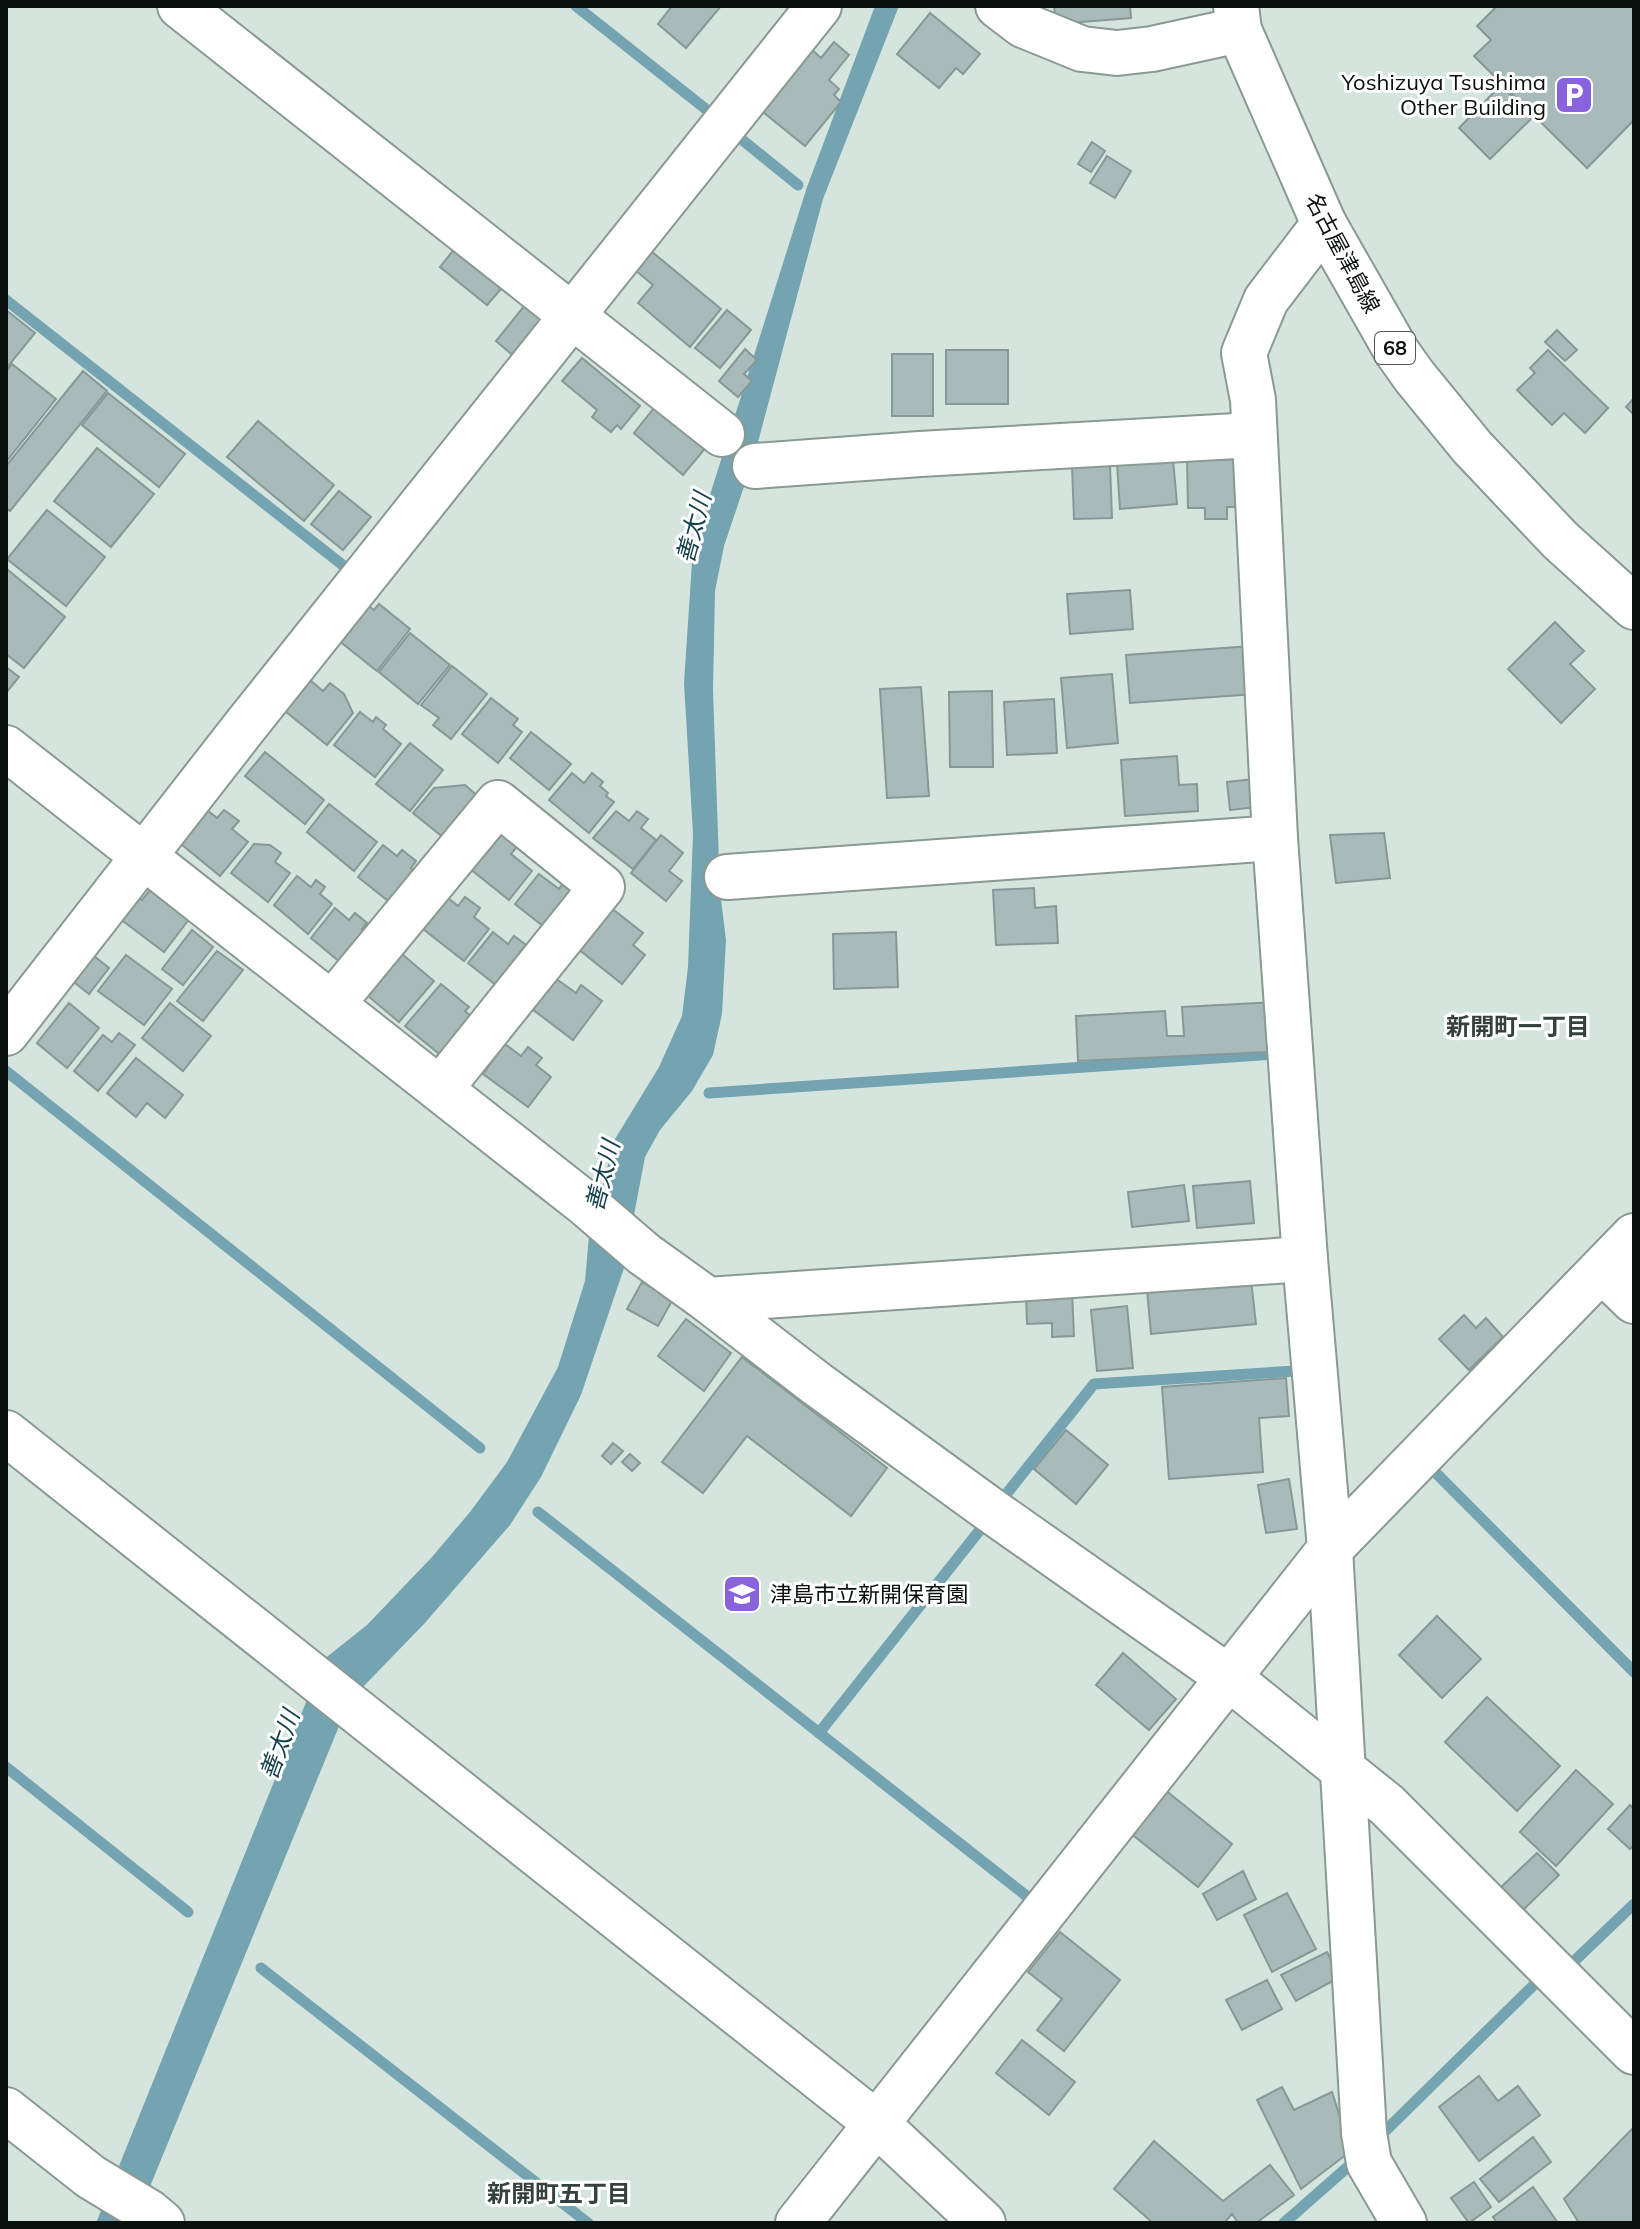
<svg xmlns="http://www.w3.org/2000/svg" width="1640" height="2229" viewBox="0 0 1640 2229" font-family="Mulish,'Noto Sans JP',sans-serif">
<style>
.water{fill:#74a4b2}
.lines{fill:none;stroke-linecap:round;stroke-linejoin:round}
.stream{stroke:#74a4b2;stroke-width:11}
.building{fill:#a8bab9;stroke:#869897;stroke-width:2}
.minor-casing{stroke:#8a9992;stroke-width:48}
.major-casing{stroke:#8a9992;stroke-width:48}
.minor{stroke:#fff;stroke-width:44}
.major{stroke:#fff;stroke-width:44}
.labels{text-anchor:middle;stroke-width:6;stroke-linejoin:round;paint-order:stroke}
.shield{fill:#fff;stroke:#545856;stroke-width:2}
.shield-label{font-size:20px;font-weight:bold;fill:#0b110e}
.poi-label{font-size:22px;fill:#0b110e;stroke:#fff;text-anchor:end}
.street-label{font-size:22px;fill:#0b110e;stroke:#fff}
.water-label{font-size:24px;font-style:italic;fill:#15414c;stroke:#fff}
.neighbourhood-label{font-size:24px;font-weight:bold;fill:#35423c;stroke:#fff}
</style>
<rect width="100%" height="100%" fill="#d5e5dd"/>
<!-- water -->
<polygon class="water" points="875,6 899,6 823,199 754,457 724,546 715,591 713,690 720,891 726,940 722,1014 713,1055 692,1091 660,1130 645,1157 624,1268 581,1395 541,1477 510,1525 424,1624 359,1691 342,1719 135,2223 96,2223 323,1660 367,1625 432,1557 470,1512 507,1462 558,1367 585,1281 589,1235 615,1139 659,1067 682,1016 688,967 693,834 684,683 692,562 703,517 807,187"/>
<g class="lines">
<!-- stream -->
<g class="stream">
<polyline points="576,6 717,118"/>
<polyline points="735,134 798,185"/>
<polyline points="6,300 354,574"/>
<polyline points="6,1071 480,1448"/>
<polyline points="709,1093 1274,1054"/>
<polyline points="1429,1466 1634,1672"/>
<polyline points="1004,1497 1094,1384 1295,1371"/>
<polyline points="538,1512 1033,1901"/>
<polyline points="819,1733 987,1521"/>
<polyline points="6,1767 188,1912"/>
<polyline points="261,1968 588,2223"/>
<polyline points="1564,1968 1568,1967 1634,1904"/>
<polyline points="1376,2140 1544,1975"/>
<polyline points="1284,2223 1358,2158"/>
</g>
</g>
<!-- building -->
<g class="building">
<polygon points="672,6 721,6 686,48 658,24"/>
<polygon points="1054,6 1130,6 1131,18 1056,24"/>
<polygon points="1497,6 1634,6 1634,120 1587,168 1474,56 1491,40 1477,26"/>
<polygon points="930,13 980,54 963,74 956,68 939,88 897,54"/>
<polygon points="834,42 849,55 829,80 839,89 834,95 841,102 805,146 758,108 809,47 821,58"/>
<polygon points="1501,85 1533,117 1490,159 1459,128"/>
<polygon points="1092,142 1105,151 1091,172 1078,164"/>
<polygon points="1107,156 1131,171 1115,198 1090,183"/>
<polygon points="459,243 507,282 487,305 440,267"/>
<polygon points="651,251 721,309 690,347 638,303 653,285 635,270"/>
<polygon points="529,300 550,317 516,358 496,341"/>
<polygon points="6,310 35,333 6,369"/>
<polygon points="727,310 751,330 720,368 695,348"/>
<polygon points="1557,330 1577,350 1565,361 1545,342"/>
<polygon points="745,349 757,360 744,374 752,381 738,397 719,381"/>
<rect x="946" y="350" width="62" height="54"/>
<polygon points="1548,350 1608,408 1585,433 1564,413 1552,425 1517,390 1535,373 1530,368"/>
<rect x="892" y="354" width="41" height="62"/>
<polygon points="582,358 640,406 621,429 617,425 611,432 592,417 597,410 562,381"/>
<polygon points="12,364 56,399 6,462 6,371"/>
<polygon points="83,371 107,391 10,511 6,508 6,466"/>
<polygon points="108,393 185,454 159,487 82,425"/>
<polygon points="1634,398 1634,415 1626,407"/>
<polygon points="658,403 708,445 683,475 634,433"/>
<polygon points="258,421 334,485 304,521 227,457"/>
<polygon points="97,448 154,494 111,547 54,501"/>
<polygon points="1247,458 1248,507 1227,507 1227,519 1205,519 1205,508 1188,508 1187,459"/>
<polygon points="1173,459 1177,504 1120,509 1117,464"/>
<polygon points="1110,465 1112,518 1074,519 1072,466"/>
<polygon points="339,491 371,517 343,550 311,524"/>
<polygon points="47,510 105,557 66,606 7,559"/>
<polygon points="8,570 65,617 24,668 6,654 6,573"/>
<polygon points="1130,590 1133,629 1070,634 1067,594"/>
<polygon points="362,601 374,610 379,604 410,629 377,671 333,636"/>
<polygon points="1555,622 1584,651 1570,664 1595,689 1561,723 1508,669"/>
<polygon points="410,633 450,665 418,704 379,672"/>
<polygon points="1251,646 1255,694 1130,703 1126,655"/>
<polygon points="452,666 487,694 451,739 433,725 439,718 421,705"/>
<polygon points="6,667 19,677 6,693"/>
<polygon points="1112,674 1118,743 1067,748 1061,678"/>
<polygon points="310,680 323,691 330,683 344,694 353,713 327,745 285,711"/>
<polygon points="921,687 929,796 887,798 880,689"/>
<polygon points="992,691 993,767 950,767 949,692"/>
<polygon points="491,698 518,719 513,725 522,732 498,763 462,734"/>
<polygon points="1054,699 1057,753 1007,755 1004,702"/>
<polygon points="360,712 373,722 376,717 386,725 383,729 401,744 375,777 334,745"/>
<polygon points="531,732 571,764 549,790 510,758"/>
<polygon points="410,743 443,770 410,811 376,784"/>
<polygon points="265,752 324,800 305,824 245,776"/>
<polygon points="1177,756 1179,785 1197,784 1198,811 1125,816 1121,760"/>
<polygon points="572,773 584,783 592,773 603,782 600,786 608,793 606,796 614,802 589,833 549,800"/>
<polygon points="1254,779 1257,807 1230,810 1227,782"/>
<polygon points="465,785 488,805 454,846 413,813 434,788"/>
<polygon points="329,804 377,842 354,871 307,832"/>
<polygon points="201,805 217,818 224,810 239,821 232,829 248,842 220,876 175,839"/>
<polygon points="616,811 629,821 637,811 648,819 641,828 656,840 633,869 593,838"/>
<polygon points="500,819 524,838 511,854 532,871 509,900 464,864"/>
<polygon points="1384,833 1390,878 1336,883 1330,835"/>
<polygon points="661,835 683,853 669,871 682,881 666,901 631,873"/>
<polygon points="254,844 270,845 281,853 275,862 290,873 268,902 231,873"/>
<polygon points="383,845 397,856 402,850 416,861 411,868 422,877 397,908 358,877"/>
<polygon points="539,874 559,889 566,879 588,897 557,937 515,904"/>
<polygon points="297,876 311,887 316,880 325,887 320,894 332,904 308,934 274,905"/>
<polygon points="1034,888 1035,908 1056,906 1058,943 996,945 993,890"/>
<polygon points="151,889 190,918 164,952 119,918 136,896 142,900"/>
<polygon points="442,893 458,906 465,897 480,908 474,917 489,929 464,961 418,925"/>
<polygon points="610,907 643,933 633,945 645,955 622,984 577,948"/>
<polygon points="335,908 349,920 355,913 367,923 362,929 377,941 352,972 311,938"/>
<polygon points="192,930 213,947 183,985 162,969"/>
<polygon points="493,932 508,944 514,936 526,945 520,952 536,965 511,997 468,963"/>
<polygon points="896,932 898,987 834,989 833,934"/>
<polygon points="397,950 434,981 399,1022 362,991"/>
<polygon points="217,951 243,970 203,1021 177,1001"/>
<polygon points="89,952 109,968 89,994 69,978"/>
<polygon points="126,955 172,989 144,1025 98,991"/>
<polygon points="555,978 576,993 581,985 602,1001 573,1040 532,1009"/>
<polygon points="441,984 469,1007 465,1011 474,1019 443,1057 405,1026"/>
<polygon points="1278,1002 1268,1052 1078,1061 1076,1016 1165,1011 1167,1036 1184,1036 1182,1007"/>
<polygon points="69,1003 99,1028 67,1068 37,1043"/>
<polygon points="170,1003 211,1036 183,1071 142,1038"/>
<polygon points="119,1033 135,1045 98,1091 74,1071 103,1035 112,1042"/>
<polygon points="505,1044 521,1056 528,1047 542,1058 536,1065 551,1077 528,1107 483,1074"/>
<polygon points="136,1058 183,1095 165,1118 147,1103 136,1117 107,1093"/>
<polygon points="1250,1181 1254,1223 1197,1228 1193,1186"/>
<polygon points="1184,1185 1189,1221 1132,1227 1128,1192"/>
<polygon points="1251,1280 1256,1324 1151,1334 1147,1290"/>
<polygon points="642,1282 673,1299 658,1326 627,1309"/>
<polygon points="1072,1292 1074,1336 1052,1337 1052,1323 1027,1324 1026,1294"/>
<polygon points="1127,1306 1133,1368 1097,1371 1091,1310"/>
<polygon points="1464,1315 1476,1328 1486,1318 1503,1337 1469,1370 1439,1339"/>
<polygon points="686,1319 731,1353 704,1391 658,1356"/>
<polygon points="742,1357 887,1468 851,1516 747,1436 703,1493 662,1462"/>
<polygon points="1286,1378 1289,1416 1259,1418 1263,1472 1169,1479 1162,1387"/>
<polygon points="1066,1430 1108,1465 1076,1504 1034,1469"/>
<polygon points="613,1443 623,1451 611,1464 602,1456"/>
<polygon points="630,1454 640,1463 632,1471 622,1462"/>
<polygon points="1289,1479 1297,1529 1266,1533 1258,1485"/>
<polygon points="1437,1616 1481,1659 1442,1698 1399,1655"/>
<polygon points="1123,1653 1176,1699 1149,1730 1096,1685"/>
<polygon points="1487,1697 1560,1766 1517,1811 1445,1742"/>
<polygon points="1576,1770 1613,1804 1556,1866 1520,1832"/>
<polygon points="1164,1789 1232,1844 1198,1887 1129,1832"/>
<polygon points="1630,1805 1634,1809 1634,1845 1630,1849 1608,1829"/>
<polygon points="1537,1853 1559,1875 1523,1910 1501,1887"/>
<polygon points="1243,1871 1256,1899 1217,1920 1203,1894"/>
<polygon points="1287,1893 1316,1949 1272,1972 1244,1915"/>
<polygon points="1060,1932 1120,1980 1064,2051 1037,2030 1062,1999 1028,1972"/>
<polygon points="1327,1952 1340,1977 1296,2001 1281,1975"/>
<polygon points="1267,1980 1282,2009 1242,2030 1226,2000"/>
<polygon points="1022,2040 1075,2082 1049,2115 996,2073"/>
<polygon points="1479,2076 1498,2101 1518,2086 1540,2115 1479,2161 1439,2107"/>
<polygon points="1282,2087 1294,2110 1332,2092 1351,2151 1301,2189 1257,2100"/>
<polygon points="1634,2127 1634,2223 1579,2223 1564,2199"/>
<polygon points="1533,2137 1551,2162 1499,2202 1480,2179"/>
<polygon points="1154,2141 1223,2201 1270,2165 1294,2195 1256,2223 1238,2223 1232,2214 1224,2223 1153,2223 1114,2189"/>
<polygon points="1474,2182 1491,2207 1469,2223 1451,2198"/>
<polygon points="1533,2187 1558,2223 1497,2223 1493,2217"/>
</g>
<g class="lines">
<defs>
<g id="minor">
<polyline points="180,6 722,434"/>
<polyline points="998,6 1023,25 1082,49 1117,53 1152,49 1239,30"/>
<polyline points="1324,224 1266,300 1244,353 1253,400 1275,838 1305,1259 1330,1549 1364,2133 1369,2163 1404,2223"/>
<polyline points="755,466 920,454 1254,435"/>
<polyline points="6,748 587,1205 644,1254 708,1300 817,1384 989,1509 1228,1677 1387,1805 1634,2052"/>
<polyline points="727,877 1275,838"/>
<polyline points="332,1004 498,803 602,887 440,1089"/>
<polyline points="6,1033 246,725 819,6"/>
<polyline points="1602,1270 1634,1301"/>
<polyline points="708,1300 1305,1259"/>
<polyline points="6,1433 876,2123 983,2223"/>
<polyline points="6,2110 91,2177 149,2212 162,2223"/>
<polyline points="798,2223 1330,1549 1634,1236"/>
</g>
<polyline id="major" points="1236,6 1239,30 1324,224 1397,352 1414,376 1472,447 1560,540 1634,607"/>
</defs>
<!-- minor casing -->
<use href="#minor" class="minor-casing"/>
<!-- major casing -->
<use href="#major" class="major-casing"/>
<!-- minor -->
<use href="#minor" class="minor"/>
<!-- major -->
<use href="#major" class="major"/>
</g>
<!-- icons -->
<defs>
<symbol id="parking-square" viewBox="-11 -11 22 22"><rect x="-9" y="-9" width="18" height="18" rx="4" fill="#8863dd" stroke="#fff"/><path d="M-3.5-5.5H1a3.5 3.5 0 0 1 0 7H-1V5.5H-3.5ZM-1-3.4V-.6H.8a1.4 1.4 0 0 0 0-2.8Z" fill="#fff"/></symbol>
<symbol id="school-square" viewBox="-11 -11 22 22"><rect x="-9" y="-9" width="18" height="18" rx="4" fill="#8863dd" stroke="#fff"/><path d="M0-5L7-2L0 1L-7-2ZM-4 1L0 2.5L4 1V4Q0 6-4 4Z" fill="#fff"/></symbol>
</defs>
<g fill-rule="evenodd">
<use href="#parking-square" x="1552" y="73" width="44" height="44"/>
<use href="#school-square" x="720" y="1572" width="44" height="44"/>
</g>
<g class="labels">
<!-- shield labels -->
<rect class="shield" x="1375" y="332" width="40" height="32" rx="6"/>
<g class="shield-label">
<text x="1395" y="355">68</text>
</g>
<!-- poi labels -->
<g class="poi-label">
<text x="1546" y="90">Yoshizuya Tsushima<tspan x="1546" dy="25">Other Building</tspan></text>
<text x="770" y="1602" text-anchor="start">津島市立新開保育園</text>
</g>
<!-- street labels -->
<g class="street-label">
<text transform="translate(1343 253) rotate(62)" y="8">名古屋津島線</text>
</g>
<!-- water labels -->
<g class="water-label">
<text transform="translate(694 528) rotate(-75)" y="8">善太川</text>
<text transform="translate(603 1176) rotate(-76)" y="8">善太川</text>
<text transform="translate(280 1745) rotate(-70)" y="8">善太川</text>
</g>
<!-- neighbourhood labels -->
<g class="neighbourhood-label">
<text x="1518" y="1035">新開町一丁目</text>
<text x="559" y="2202">新開町五丁目</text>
</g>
</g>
<!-- border -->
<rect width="1640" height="2229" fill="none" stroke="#0b110e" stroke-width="16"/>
</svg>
